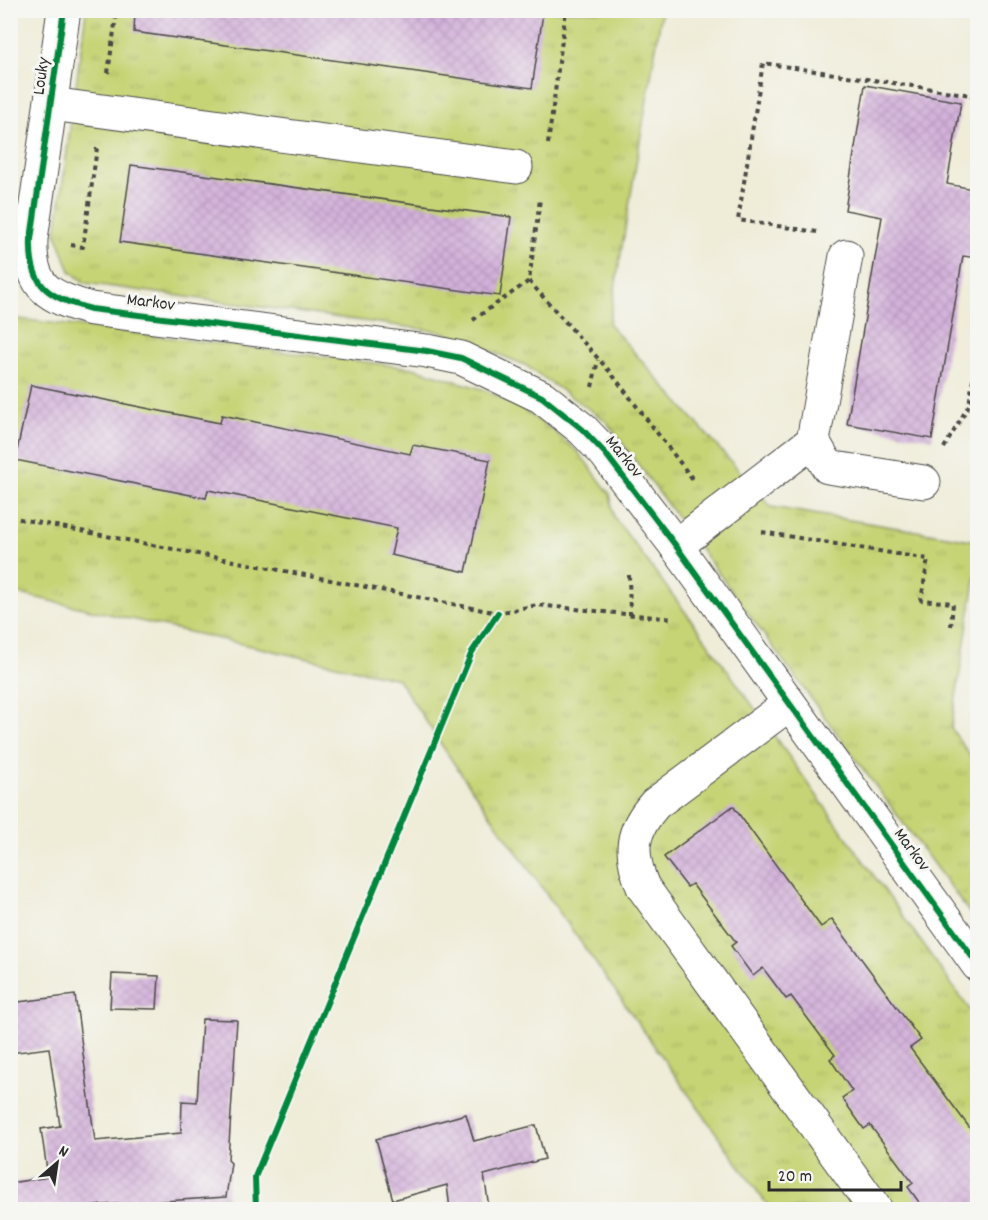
<svg xmlns="http://www.w3.org/2000/svg" width="988" height="1220" viewBox="0 0 988 1220" font-family="Dekko,sans-serif">
<style>
.grass{fill:url(#grass-tufts);stroke:#788050;stroke-width:1.5}
.building{fill:url(#building-cross-hatch)}
.lines{fill:none;stroke-linecap:round;stroke-linejoin:round}
.minor-casing{stroke:#484845;stroke-width:35}
.path{stroke:#484845;stroke-width:4;stroke-dasharray:4.5 4.5;stroke-linecap:butt}
.minor{stroke:#fff;stroke-width:33}
.cycleway-casing{stroke:#f6f6f2;stroke-width:10}
.cycleway{stroke:#00873e;stroke-width:6}
.labels{text-anchor:middle;stroke-width:6;stroke-linejoin:round;paint-order:stroke}
.street-label{font-size:18px;fill:#2b2b2b;stroke:#f6f6f2}
</style>
<defs>
<pattern id="grass-tufts" width="24" height="20" patternUnits="userSpaceOnUse" patternTransform="scale(1.5)"><rect width="24" height="20" fill="#c6d475"/><path d="M3 7l-1-3M5 7V3M7 7l1-3M15 17l-1-3M17 17v-4M19 17l1-3" fill="none" stroke="#aab665"/></pattern>
<pattern id="building-cross-hatch" width="8" height="8" patternUnits="userSpaceOnUse" patternTransform="scale(1.5)"><rect width="8" height="8" fill="#d3b1da"/><path d="M0 0l8 8M0 8l8-8" fill="none" stroke="#b598bb"/></pattern>
</defs>
<rect width="100%" height="100%" fill="#f6f6f2"/>
<filter id="ink" filterUnits="userSpaceOnUse"><feTurbulence type="fractalNoise" baseFrequency=".0167" numOctaves="2"/><feDisplacementMap in="SourceGraphic" scale="12" xChannelSelector="R" yChannelSelector="G"/><feConvolveMatrix kernelMatrix="1 2 1 2 8 2 1 2 1" color-interpolation-filters="sRGB"/></filter>
<filter id="wash" filterUnits="userSpaceOnUse"><feTurbulence type="fractalNoise" baseFrequency=".008" numOctaves="4" result="noise"/><feDisplacementMap in="SourceGraphic" scale="24" xChannelSelector="R" yChannelSelector="G"/><feGaussianBlur stdDeviation="1.35" result="paint"/><feColorMatrix in="noise" values="0 0 0 0 0 0 0 0 0 0 0 0 0 0 0 0 0 1.4 0 .05"/><feComposite in="paint" operator="in"/></filter>
<g filter="url(#wash)">
<rect width="100%" height="100%" fill="#efecd8"/>
<!-- grass -->
<g class="grass">
<polygon points="86,11 662,11 609,324 771,507 977,541 977,568 951,728 977,766 977,923 606,421 525,365 443,332 85,283 70,271 56,233"/>
<polygon points="11,318 413,368 485,390 521,408 557,434 580,454 610,494 614,517 698,629 977,1020 977,1209 770,1209 455,765 398,679 11,592"/>
<polygon points="226,1197 231,1209 73,1210 103,1205"/>
</g>
<g id="blocks">
<!-- building -->
<g class="building">
<polygon points="135,10 524,10 543,13 532,88 134,32"/>
<polygon points="865,85 961,102 947,184 978,190 978,258 963,256 932,439 847,424 882,217 845,210"/>
<polygon points="131,165 511,217 500,296 120,242"/>
<polygon points="31,385 220,423 222,415 410,454 413,445 490,460 466,572 391,555 397,528 208,490 206,498 15,460"/>
<polygon points="733,806 821,927 832,919 921,1040 910,1048 978,1139 978,1209 924,1209 908,1187 913,1183 870,1125 864,1129 842,1098 852,1091 830,1059 835,1055 791,996 786,999 763,968 753,976 731,946 736,942 692,884 687,887 664,857"/>
<polygon points="112,974 159,976 157,1009 110,1008"/>
<polygon points="75,995 95,1141 181,1133 182,1101 197,1102 202,1019 237,1020 228,1160 231,1163 226,1197 103,1205 73,1209 10,1209 10,1183 48,1177 41,1129 60,1126 49,1048 10,1053 10,1003"/>
<polygon points="466,1114 474,1141 536,1125 545,1159 484,1175 489,1207 450,1209 447,1185 393,1200 376,1139"/>
</g>
</g>
</g>
<g filter="url(#ink)">
<use href="#blocks" fill-opacity="0" stroke="#484845" stroke-width="1.5"/>
<g class="lines">
<defs>
<g id="minor">
<path d="M64 10 31 239C29 288 49 297 91 309L427 351 461 358 542 397 582 429 605 453 676 546 978 965"/>
<polyline points="51,104 516,167"/>
<polyline points="813,441 828,467 924,482"/>
<polyline points="676,546 813,441 846,256"/>
<path d="M789 704 655 804C630 832 629 853 643 887L876 1210"/>
</g>
</defs>
<!-- minor casing -->
<use href="#minor" class="minor-casing"/>
<!-- path -->
<g class="path">
<polyline points="108,73 117,10"/>
<polyline points="548,144 566,10"/>
<polyline points="817,232 738,220 763,63 971,95 978,108"/>
<polyline points="71,245 83,247 97,148"/>
<polyline points="529,281 611,373 695,482"/>
<polyline points="473,320 529,281 540,199"/>
<polyline points="592,387 598,360"/>
<polyline points="944,448 969,405 978,347"/>
<polyline points="10,517 498,613 537,605 674,619"/>
<polyline points="762,532 928,559 921,600 953,603 951,626"/>
<polyline points="629,575 630,615"/>
</g>
<!-- minor -->
<use href="#minor" class="minor"/>
<defs>
<g id="cycleway">
<path d="M64 10 31 239C29 288 49 297 91 309L427 351 461 358 542 397 582 429 605 453 676 546 978 965"/>
<polyline points="256,1210 255,1177 472,652 498,613"/>
</g>
</defs>
<!-- cycleway casing -->
<use href="#cycleway" class="cycleway-casing"/>
<!-- cycleway -->
<use href="#cycleway" class="cycleway"/>
</g>
</g>
<g class="labels">
<!-- street labels -->
<g class="street-label">
<text transform="translate(40 76) rotate(-82)" y="6">Louky</text>
<text transform="translate(151 301) rotate(7)" y="6">Markov</text>
<text transform="translate(625 456) rotate(51)" y="6">Markov</text>
<text transform="translate(913 849) rotate(54)" y="6">Markov</text>
</g>
</g>
<!-- margin -->
<rect width="988" height="1220" fill="none" stroke="#f6f6f2" stroke-width="36"/>
<!-- north arrow -->
<g transform="translate(57 1163) rotate(29)" stroke="#f6f6f2" stroke-width="4.5" paint-order="stroke">
<path d="M0-4.5L10 22L0 15L-10 22Z" fill="#2b2b2b"/>
<text y="-9" font-size="16" font-weight="bold" text-anchor="middle" fill="#2b2b2b">N</text>
</g>
<!-- scale -->
<path d="M769 1181v9h132v-9" fill="none" stroke="#2b2b2b" stroke-width="3"/>
<text x="778" y="1181" font-size="18" fill="#2b2b2b" stroke="#f6f6f2" stroke-width="4.5" paint-order="stroke">20 m</text>
</svg>
